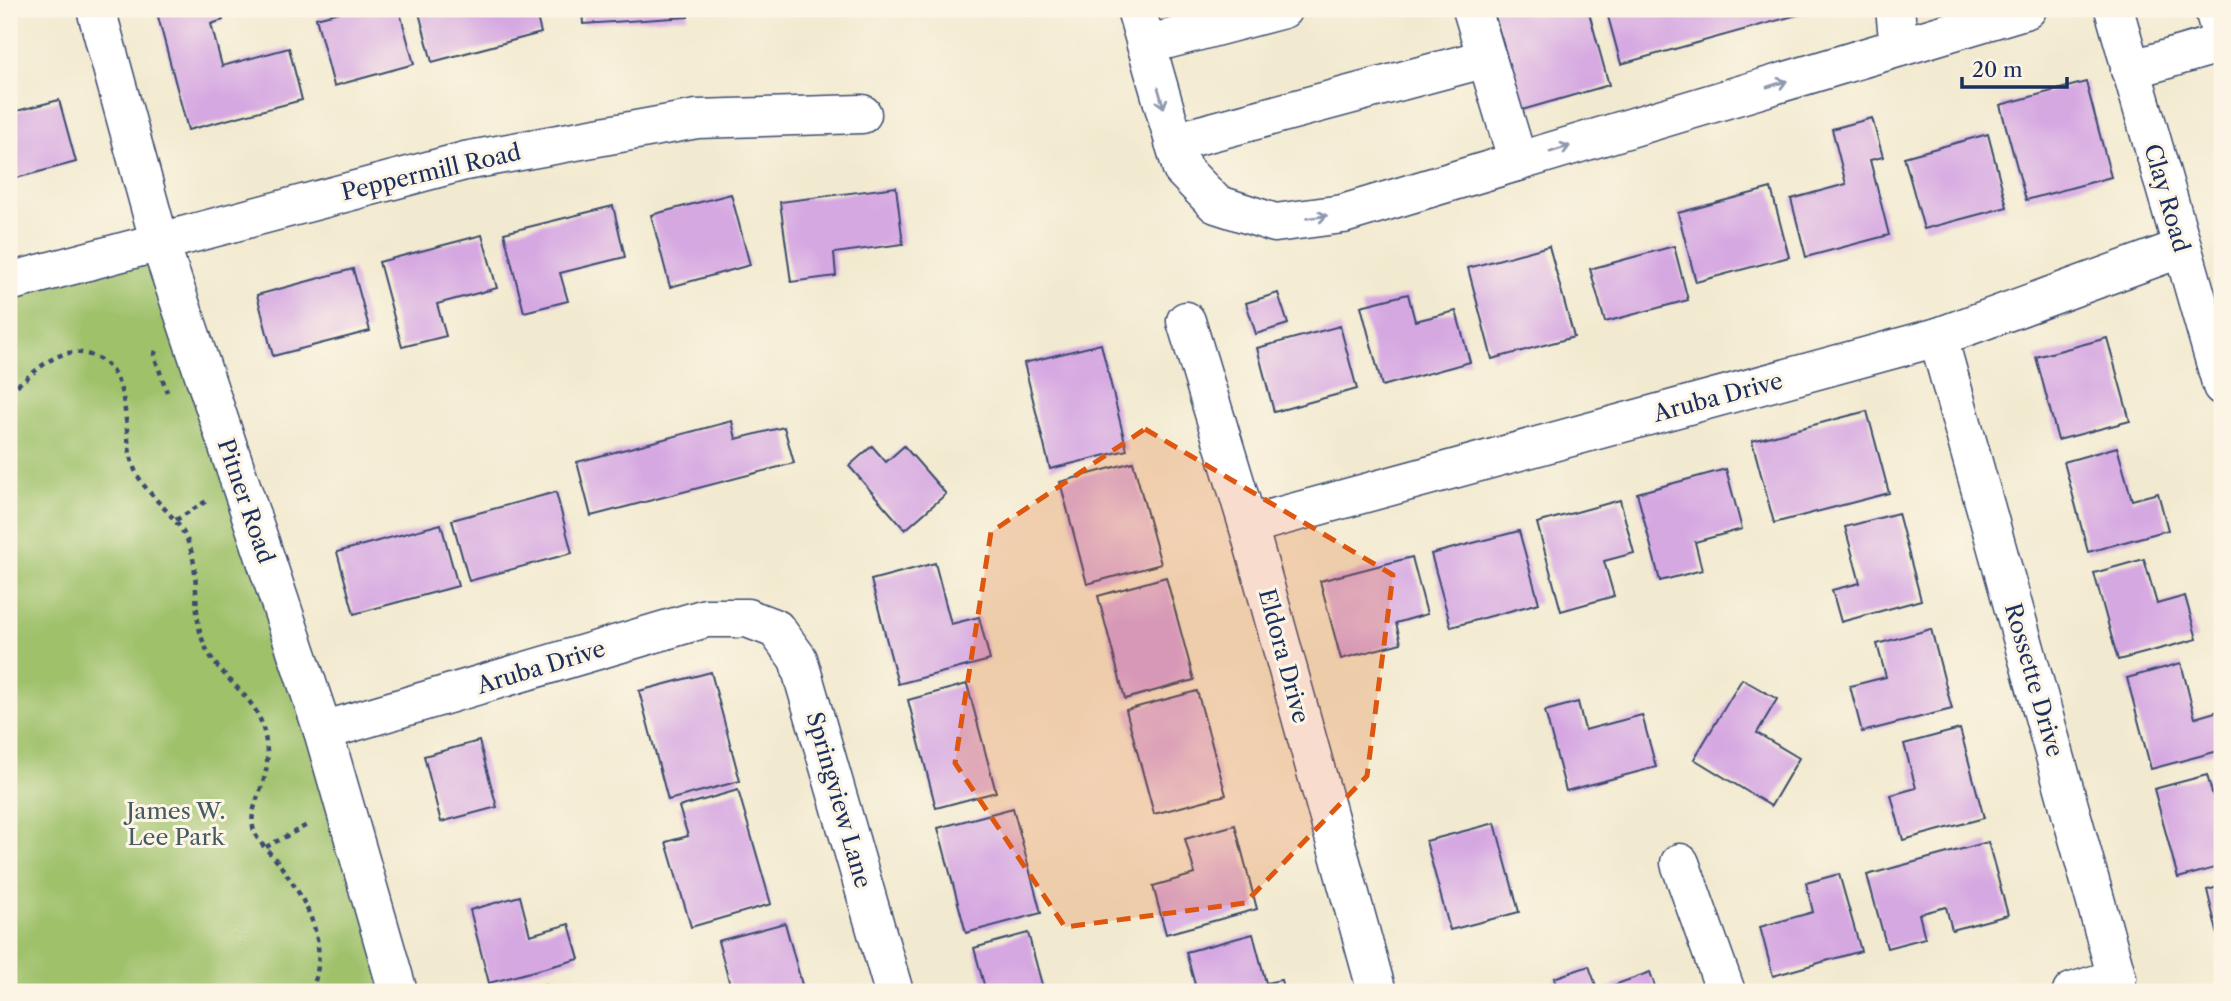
<svg xmlns="http://www.w3.org/2000/svg" width="2231" height="1001" viewBox="0 0 2231 1001" font-family="'Libre Caslon Text',serif">
<style>
.green{fill:#9fc16b;stroke:#5d7864;stroke-width:2}
.building{fill:#d6a8e2}
.lines{fill:none;stroke-linecap:round;stroke-linejoin:round}
.minor-casing{stroke:#3b4b6f;stroke-width:41}
.major-casing{stroke:#3b4b6f;stroke-width:41}
.path{stroke:#3b4b6f;stroke-width:4.5;stroke-dasharray:5 5;stroke-linecap:butt}
.minor{stroke:#fff;stroke-width:38}
.major{stroke:#fff;stroke-width:38}
.oneway{stroke:#8d97ae}
.marked{fill:#de5710;fill-opacity:0.2;stroke:#de5710;stroke-width:5;stroke-dasharray:14 9;stroke-linejoin:round}
.labels{text-anchor:middle;stroke-width:6;stroke-linejoin:round;paint-order:stroke}
.street-label{font-size:23px;fill:#1b2f5e;stroke:#fcf5e5}
.park-label{font-size:23px;fill:#435b62;stroke:#fcf5e5}
</style>
<rect width="100%" height="100%" fill="#fcf5e5"/>
<filter id="ink" filterUnits="userSpaceOnUse"><feTurbulence type="fractalNoise" baseFrequency=".0143" numOctaves="2"/><feDisplacementMap in="SourceGraphic" scale="14" xChannelSelector="R" yChannelSelector="G"/><feConvolveMatrix kernelMatrix="1 2 1 2 8 2 1 2 1" color-interpolation-filters="sRGB"/></filter>
<filter id="wash" filterUnits="userSpaceOnUse"><feTurbulence type="fractalNoise" baseFrequency=".00686" numOctaves="4" result="noise"/><feDisplacementMap in="SourceGraphic" scale="28" xChannelSelector="R" yChannelSelector="G"/><feGaussianBlur stdDeviation="1.57" result="paint"/><feColorMatrix in="noise" values="0 0 0 0 0 0 0 0 0 0 0 0 0 0 0 0 0 1.4 0 .05"/><feComposite in="paint" operator="in"/></filter>
<g filter="url(#wash)">
<rect width="100%" height="100%" fill="#f2ead0"/>
<!-- green -->
<polygon class="green" points="159,240 398,992 9,992 9,282"/>
<g id="blocks">
<!-- building -->
<g class="building">
<polygon points="156,9 220,9 223,20 211,24 222,66 289,48 302,100 188,130"/>
<polygon points="352,9 399,9 414,64 334,86 316,18"/>
<polygon points="418,9 535,9 541,33 432,62"/>
<polygon points="582,9 687,9 688,17 583,24"/>
<polygon points="1493,9 1588,9 1609,85 1522,110"/>
<polygon points="1606,9 1807,9 1808,12 1621,64"/>
<polygon points="2086,82 2111,177 2026,200 2000,105"/>
<polygon points="59,100 76,162 9,180 9,113"/>
<polygon points="1872,118 1883,157 1870,160 1889,235 1806,257 1791,199 1846,184 1832,129"/>
<polygon points="1988,134 2007,207 1924,229 1904,157"/>
<polygon points="896,187 903,244 834,253 836,276 791,282 780,202"/>
<polygon points="1771,188 1789,257 1696,282 1678,213"/>
<polygon points="731,194 750,265 670,287 651,215"/>
<polygon points="613,206 625,257 560,273 568,301 524,312 504,233"/>
<polygon points="482,235 497,288 437,304 446,336 402,347 379,262"/>
<polygon points="1549,246 1574,337 1492,359 1468,268"/>
<polygon points="1674,246 1688,300 1605,322 1590,269"/>
<polygon points="353,269 370,331 273,356 257,295"/>
<polygon points="1278,293 1288,324 1256,334 1246,303"/>
<polygon points="1408,294 1415,321 1456,311 1470,362 1382,386 1361,306"/>
<polygon points="1340,326 1357,389 1274,412 1257,348"/>
<polygon points="2107,338 2130,421 2058,440 2036,357"/>
<polygon points="1101,344 1127,450 1050,469 1024,363"/>
<polygon points="1867,411 1889,493 1774,523 1752,441"/>
<polygon points="732,421 736,439 784,427 794,463 591,516 577,462"/>
<polygon points="872,446 886,462 904,446 946,494 905,530 849,466"/>
<polygon points="2117,447 2132,500 2158,493 2168,530 2088,552 2064,462"/>
<polygon points="1133,462 1161,564 1087,584 1060,482"/>
<polygon points="1726,469 1742,529 1695,542 1702,570 1660,581 1637,493"/>
<polygon points="556,492 572,553 469,581 452,520"/>
<polygon points="1620,500 1634,553 1604,561 1614,596 1561,611 1537,523"/>
<polygon points="1898,513 1921,600 1841,622 1832,590 1860,583 1845,527"/>
<polygon points="441,524 458,586 354,614 337,552"/>
<polygon points="1519,531 1539,603 1451,627 1431,554"/>
<polygon points="1412,557 1427,614 1396,623 1401,643 1341,659 1320,581"/>
<polygon points="2144,559 2157,604 2185,596 2197,639 2118,660 2094,573"/>
<polygon points="935,563 951,624 979,617 990,660 898,684 871,580"/>
<polygon points="1166,577 1194,680 1125,699 1098,596"/>
<polygon points="1931,629 1952,709 1862,732 1850,686 1886,677 1877,644"/>
<polygon points="2181,663 2195,718 2222,710 2222,750 2151,769 2127,678"/>
<polygon points="711,672 740,781 668,800 639,691"/>
<polygon points="1742,679 1777,699 1757,733 1799,758 1771,806 1694,759"/>
<polygon points="967,684 996,792 936,808 908,700"/>
<polygon points="1197,691 1226,795 1154,814 1126,710"/>
<polygon points="1578,702 1585,730 1642,715 1656,767 1566,791 1545,711"/>
<polygon points="1960,729 1984,818 1903,840 1891,795 1916,788 1904,744"/>
<polygon points="479,741 497,807 441,822 424,756"/>
<polygon points="2207,775 2222,828 2222,866 2178,878 2154,789"/>
<polygon points="738,790 771,904 691,927 666,842 688,836 679,807"/>
<polygon points="1013,808 1041,913 966,933 938,828"/>
<polygon points="1495,823 1519,912 1450,930 1426,841"/>
<polygon points="1235,825 1257,909 1166,934 1153,886 1195,874 1185,839"/>
<polygon points="1988,842 2008,915 1952,930 1946,907 1919,914 1925,938 1887,948 1867,875"/>
<polygon points="1839,874 1861,951 1773,976 1760,927 1813,912 1806,883"/>
<polygon points="2222,886 2222,948 2221,948 2207,890"/>
<polygon points="520,896 530,935 569,924 579,959 489,983 470,910"/>
<polygon points="785,923 804,992 732,992 718,941"/>
<polygon points="1028,933 1044,992 986,992 974,948"/>
<polygon points="1253,934 1266,983 1281,980 1284,992 1197,992 1186,952"/>
<polygon points="1589,966 1598,991 1650,972 1657,992 1558,992 1554,978"/>
<polygon points="546,985 548,992 521,992 521,991"/>
</g>
</g>
</g>
<g filter="url(#ink)">
<use href="#blocks" fill-opacity="0" stroke="#3b4b6f" stroke-width="2"/>
<g class="lines">
<defs>
<g id="minor">
<polyline points="96,9 159,240 323,731 398,992"/>
<polyline points="1136,9 1182,169 1216,204 1275,223 1343,214 2027,9"/>
<polyline points="1472,9 1518,162"/>
<polyline points="1895,9 1899,47"/>
<polyline points="1146,45 1283,9"/>
<polyline points="2130,70 2222,43"/>
<polyline points="1174,142 1487,58"/>
<polyline points="9,282 465,161 697,119 862,114"/>
<polyline points="1186,321 1248,525 1377,992"/>
<polyline points="1938,337 2117,978 2072,992"/>
<polyline points="1248,525 1938,337 2182,248"/>
<polyline points="323,731 706,618 747,618 776,629 798,659 894,992"/>
<polyline points="1680,863 1726,992"/>
</g>
<g id="major">
<polyline points="2114,9 2222,386"/>
<polyline points="2214,9 2222,39"/>
</g>
</defs>
<!-- minor casing -->
<use href="#minor" class="minor-casing"/>
<!-- major casing -->
<use href="#major" class="major-casing"/>
<!-- path -->
<g class="path">
<polyline points="156,351 154,355 167,392"/>
<path d="M9 391C37 374 58 339 97 358 133 376 122 433 133 465 143 495 176 512 188 542 202 575 190 613 205 646 218 677 255 695 263 728 267 743 269 760 265 775 261 794 248 811 254 831 258 843 273 855 280 865 308 903 331 945 311 992"/>
<polyline points="176,520 208,500"/>
<polyline points="266,847 309,824"/>
</g>
<!-- minor -->
<use href="#minor" class="minor"/>
<!-- major -->
<use href="#major" class="major"/>
</g>
<!-- one-way arrows -->
<defs><path id="oneway-shaft" d="M-6 0H5M1.5-3L5.5 0L1.5 3" fill="none" stroke-width="1.6" stroke-linecap="round" stroke-linejoin="round" transform="scale(1.75)"/></defs>
<g class="oneway">
<use href="#oneway-shaft" transform="translate(1777 84) rotate(-17)"/>
<use href="#oneway-shaft" transform="translate(1161 98) rotate(74)"/>
<use href="#oneway-shaft" transform="translate(1560 149) rotate(-17)"/>
<use href="#oneway-shaft" transform="translate(1317 217) rotate(-7)"/>
</g>
</g>
<!-- marked area -->
<path class="marked" d="M1145 429 1393 575 1367 776 1245 903 1065 927 955 763 991 532Z"/>
<g class="labels">
<!-- street labels -->
<g class="street-label">
<text transform="translate(431 172) rotate(-13)" y="8">Peppermill Road</text>
<text transform="translate(2167 198) rotate(74)" y="8">Clay Road</text>
<text transform="translate(1718 397) rotate(-15)" y="8">Aruba Drive</text>
<text transform="translate(246 501) rotate(71)" y="8">Pitner Road</text>
<text transform="translate(1284 656) rotate(75)" y="8">Eldora Drive</text>
<text transform="translate(541 667) rotate(-17)" y="8">Aruba Drive</text>
<text transform="translate(2034 680) rotate(74)" y="8">Rossette Drive</text>
<text transform="translate(839 800) rotate(74)" y="8">Springview Lane</text>
</g>
<!-- park labels -->
<g class="park-label">
<text x="176" y="819">James W.<tspan x="176" dy="26">Lee Park</tspan></text>
</g>
</g>
<!-- margin -->
<rect width="2231" height="1001" fill="none" stroke="#fcf5e5" stroke-width="35"/>
<!-- scale -->
<path d="M1962 77v10h105v-10" fill="none" stroke="#1b2f5e" stroke-width="3.5"/>
<text x="1972" y="77" font-size="21" fill="#1b2f5e" stroke="#fcf5e5" stroke-width="5" paint-order="stroke">20 m</text>
</svg>
